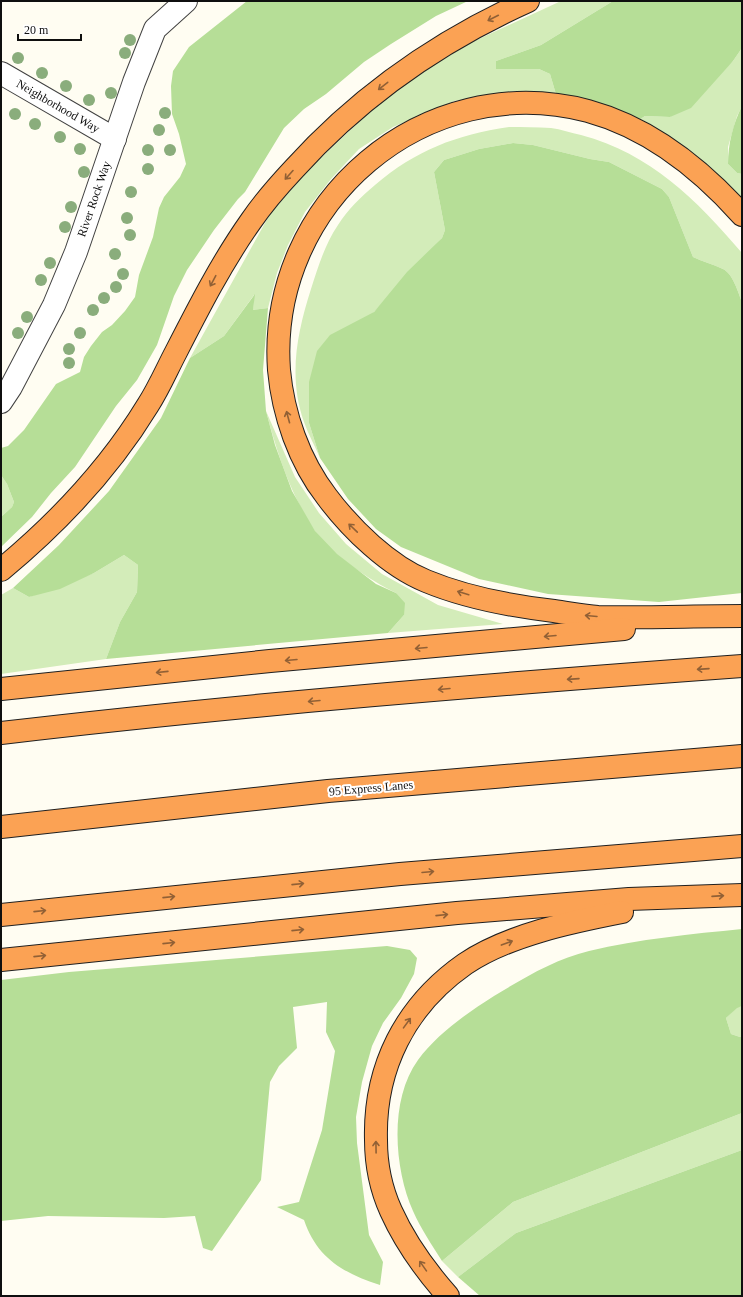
<svg xmlns="http://www.w3.org/2000/svg" width="743" height="1297" viewBox="0 0 743 1297" font-family="'Times New Roman',serif">
<style>
.green{fill:#d3ecb9}
.forest{fill:#b6de97}
.lines{fill:none;stroke-linecap:round;stroke-linejoin:round}
.street-casing{stroke:#424242;stroke-width:24}
.highway-casing{stroke:#202020;stroke-width:24}
.street{stroke:#fff;stroke-width:22}
.highway{stroke:#fba254;stroke-width:22}
.tree{fill:#8aad7c}
.oneway{stroke:#916035}
.labels{text-anchor:middle;stroke-width:4;stroke-linejoin:round;paint-order:stroke}
.street-label{font-size:12px;fill:#0f0f0f;stroke:#fff}
</style>
<rect width="100%" height="100%" fill="#fffdf2"/>
<!-- green -->
<g class="green">
<polygon points="561,1 613,1 541,45 496,61 496,69 539,69 550,74 558,101 516,91 454,101 393,127 359,149 331,179 305,212 288,245 277,273 268,308 253,310 254,295 224,336 190,358 270,214 310,168 392,91 470,43"/>
<polygon points="742,48 742,106 737,116 728,147 728,164 737,173 742,174 742,200 639,120 645,116 670,117 733,61"/>
<path d="M509 127C523 127 537 127 551 128 561 129 571 133 581 135 651 154 696 199 742 253V302C738 292 733 274 723 269 713 264 703 262 693 257L669 197 662 189 609 162 590 159 533 145 513 143 479 149 444 160 434 172 445 230 442 238 374 312 309 423 320 458C315 446 308 434 304 422 288 377 297 333 311 289 318 267 325 244 338 225 348 209 361 197 375 185 416 150 456 135 509 127Z"/>
<path d="M266 411 295 477 319 513 346 544 382 574 438 605 503 624 388 633 404 615 396 593C371 581 329 553 314 530 290 493 277 453 266 411Z"/>
<polygon points="1,475 7,484 14,502 12,507 1,517"/>
<polygon points="124,555 138,565 137,592 120,622 106,659 1,674 1,595 13,588 29,597 94,573"/>
<polygon points="742,1006 742,1036 740,1037 731,1034 726,1018 737,1007"/>
<polygon points="742,1113 742,1150 516,1233 458,1277 442,1261 513,1202"/>
</g>
<!-- forest -->
<g class="forest">
<polygon points="247,1 468,1 436,16 391,44 364,62 326,94 304,109 284,128 245,192 238,199 214,230 187,270 174,296 157,345 137,380 116,406 75,467 51,493 32,517 1,547 1,517 12,507 14,502 7,484 1,475 1,448 8,446 24,430 56,384 80,372 84,357 91,346 102,332 112,325 125,311 135,297 139,275 153,237 159,208 164,197 180,177 186,164 179,134 172,114 171,86 173,71 189,47"/>
<polygon points="613,1 742,1 742,48 733,61 691,108 670,117 645,116 639,120 558,101 550,74 539,69 496,69 496,61 541,45"/>
<path d="M742 106V174L737 173 728 164C728 144 733 124 742 106Z"/>
<path d="M513 143 533 145 590 159 609 162 662 189 669 197 693 257C703 262 713 264 723 269 733 274 738 292 742 302V593L659 602 548 594 479 579 401 547 376 529 348 499 320 458 309 423V382L317 351 330 335 374 312 407 272 442 238 445 230 434 172 444 160 479 149Z"/>
<polygon points="255,294 253,310 268,308 263,370 266,411 275,445 292,491 315,531 337,554 376,584 396,593 405,603 404,615 388,633 106,659 120,622 137,592 138,565 124,555 94,573 60,589 29,597 13,588 59,545 109,491 161,418 190,358 224,336"/>
<path d="M742 929V1006L737 1008 726 1018 731 1034 740 1037 742 1036V1113L513 1202 442 1261C432 1245 421 1229 413 1211 394 1168 389 1100 418 1060 437 1034 467 1013 494 996 524 978 555 959 589 951 639 939 692 934 742 929Z"/>
<path d="M387 946 410 950 417 958 414 974 401 998 383 1023 372 1046 362 1082 356 1117 357 1143 369 1235 383 1262 380 1285C343 1273 317 1258 304 1220L277 1207 299 1202 322 1130 335 1051 326 1032 327 1002 293 1007 297 1048 279 1066 270 1082 261 1180 212 1251 203 1248 195 1216 164 1218 48 1216 1 1221V980L69 972Z"/>
<polygon points="742,1150 742,1296 480,1296 458,1277 516,1233"/>
</g>
<g class="lines">
<defs>
<g id="street">
<polyline points="1,73 115,139"/>
<polyline points="1,402 11,387 54,305 76,252 134,82 155,29 186,1"/>
</g>
<g id="highway">
<path d="M742 215C700 168 650 128 588 111 425 68 267 202 279 370 283 414 299 461 327 497 351 529 389 566 426 581 467 598 511 606 554 611 569 613 583 616 598 617 646 618 694 616 742 616"/>
<path d="M1 570C59 522 109 469 148 405 159 388 167 369 176 352 199 307 222 262 251 221 264 202 279 185 294 169 360 96 439 41 528 1"/>
<polyline points="1,689 270,661 624,629"/>
<path d="M1 733C247 704 495 684 742 666"/>
<polyline points="1,827 328,791 742,756"/>
<polyline points="1,915 400,874 742,846"/>
<polyline points="1,960 457,913 629,899 742,895"/>
<path d="M448 1296C425 1270 405 1242 391 1211 381 1189 376 1164 376 1140 374 1068 405 1006 465 964 508 935 571 922 622 912"/>
</g>
</defs>
<!-- street casing -->
<use href="#street" class="street-casing"/>
<!-- highway casing -->
<use href="#highway" class="highway-casing"/>
<!-- street -->
<use href="#street" class="street"/>
<!-- highway -->
<use href="#highway" class="highway"/>
</g>
<!-- trees -->
<g class="tree">
<circle cx="130" cy="40" r="6"/>
<circle cx="125" cy="53" r="6"/>
<circle cx="18" cy="58" r="6"/>
<circle cx="42" cy="73" r="6"/>
<circle cx="66" cy="86" r="6"/>
<circle cx="111" cy="93" r="6"/>
<circle cx="89" cy="100" r="6"/>
<circle cx="165" cy="113" r="6"/>
<circle cx="15" cy="114" r="6"/>
<circle cx="35" cy="124" r="6"/>
<circle cx="159" cy="130" r="6"/>
<circle cx="60" cy="137" r="6"/>
<circle cx="80" cy="149" r="6"/>
<circle cx="148" cy="150" r="6"/>
<circle cx="170" cy="150" r="6"/>
<circle cx="148" cy="169" r="6"/>
<circle cx="84" cy="172" r="6"/>
<circle cx="131" cy="192" r="6"/>
<circle cx="71" cy="207" r="6"/>
<circle cx="127" cy="218" r="6"/>
<circle cx="65" cy="227" r="6"/>
<circle cx="130" cy="235" r="6"/>
<circle cx="115" cy="254" r="6"/>
<circle cx="50" cy="263" r="6"/>
<circle cx="123" cy="274" r="6"/>
<circle cx="41" cy="280" r="6"/>
<circle cx="116" cy="287" r="6"/>
<circle cx="104" cy="298" r="6"/>
<circle cx="93" cy="310" r="6"/>
<circle cx="27" cy="317" r="6"/>
<circle cx="18" cy="333" r="6"/>
<circle cx="80" cy="333" r="6"/>
<circle cx="69" cy="349" r="6"/>
<circle cx="69" cy="363" r="6"/>
</g>
<!-- one-way arrows -->
<defs><path id="oneway-shaft" d="M-6 0H5M1.5-3L5.5 0L1.5 3" fill="none" stroke-width="1.6" stroke-linecap="round" stroke-linejoin="round"/></defs>
<g class="oneway">
<use href="#oneway-shaft" transform="translate(493 18) rotate(153)"/>
<use href="#oneway-shaft" transform="translate(383 86) rotate(142)"/>
<use href="#oneway-shaft" transform="translate(289 175) rotate(132)"/>
<use href="#oneway-shaft" transform="translate(213 281) rotate(118)"/>
<use href="#oneway-shaft" transform="translate(288 417) rotate(-105)"/>
<use href="#oneway-shaft" transform="translate(353 528) rotate(-136)"/>
<use href="#oneway-shaft" transform="translate(463 593) rotate(-163)"/>
<use href="#oneway-shaft" transform="translate(591 616) rotate(-175)"/>
<use href="#oneway-shaft" transform="translate(550 636) rotate(175)"/>
<use href="#oneway-shaft" transform="translate(421 648) rotate(175)"/>
<use href="#oneway-shaft" transform="translate(291 660) rotate(175)"/>
<use href="#oneway-shaft" transform="translate(703 669) rotate(176)"/>
<use href="#oneway-shaft" transform="translate(162 672) rotate(174)"/>
<use href="#oneway-shaft" transform="translate(573 679) rotate(176)"/>
<use href="#oneway-shaft" transform="translate(444 689) rotate(175)"/>
<use href="#oneway-shaft" transform="translate(314 701) rotate(175)"/>
<use href="#oneway-shaft" transform="translate(428 872) rotate(-5)"/>
<use href="#oneway-shaft" transform="translate(298 884) rotate(-6)"/>
<use href="#oneway-shaft" transform="translate(718 896) rotate(-4)"/>
<use href="#oneway-shaft" transform="translate(169 897) rotate(-6)"/>
<use href="#oneway-shaft" transform="translate(40 911) rotate(-6)"/>
<use href="#oneway-shaft" transform="translate(442 915) rotate(-6)"/>
<use href="#oneway-shaft" transform="translate(298 930) rotate(-6)"/>
<use href="#oneway-shaft" transform="translate(169 943) rotate(-6)"/>
<use href="#oneway-shaft" transform="translate(507 943) rotate(-20)"/>
<use href="#oneway-shaft" transform="translate(40 956) rotate(-6)"/>
<use href="#oneway-shaft" transform="translate(407 1023) rotate(-54)"/>
<use href="#oneway-shaft" transform="translate(376 1147) rotate(-91)"/>
<use href="#oneway-shaft" transform="translate(423 1266) rotate(-125)"/>
</g>
<g class="labels">
<!-- street labels -->
<g class="street-label">
<text transform="translate(58 106) rotate(30)" y="4">Neighborhood Way</text>
<text transform="translate(94 199) rotate(-71)" y="4">River Rock Way</text>
<text transform="translate(371 788) rotate(-5)" y="4">95 Express Lanes</text>
</g>
</g>
<!-- border -->
<rect width="743" height="1297" fill="none" stroke="#0f0f0f" stroke-width="4"/>
<!-- scale -->
<path d="M18 34v6h63v-6" fill="none" stroke="#0f0f0f" stroke-width="2"/>
<text x="24" y="34" font-size="12" fill="#0f0f0f" stroke="#ffffff" stroke-width="3" paint-order="stroke">20 m</text>
</svg>
